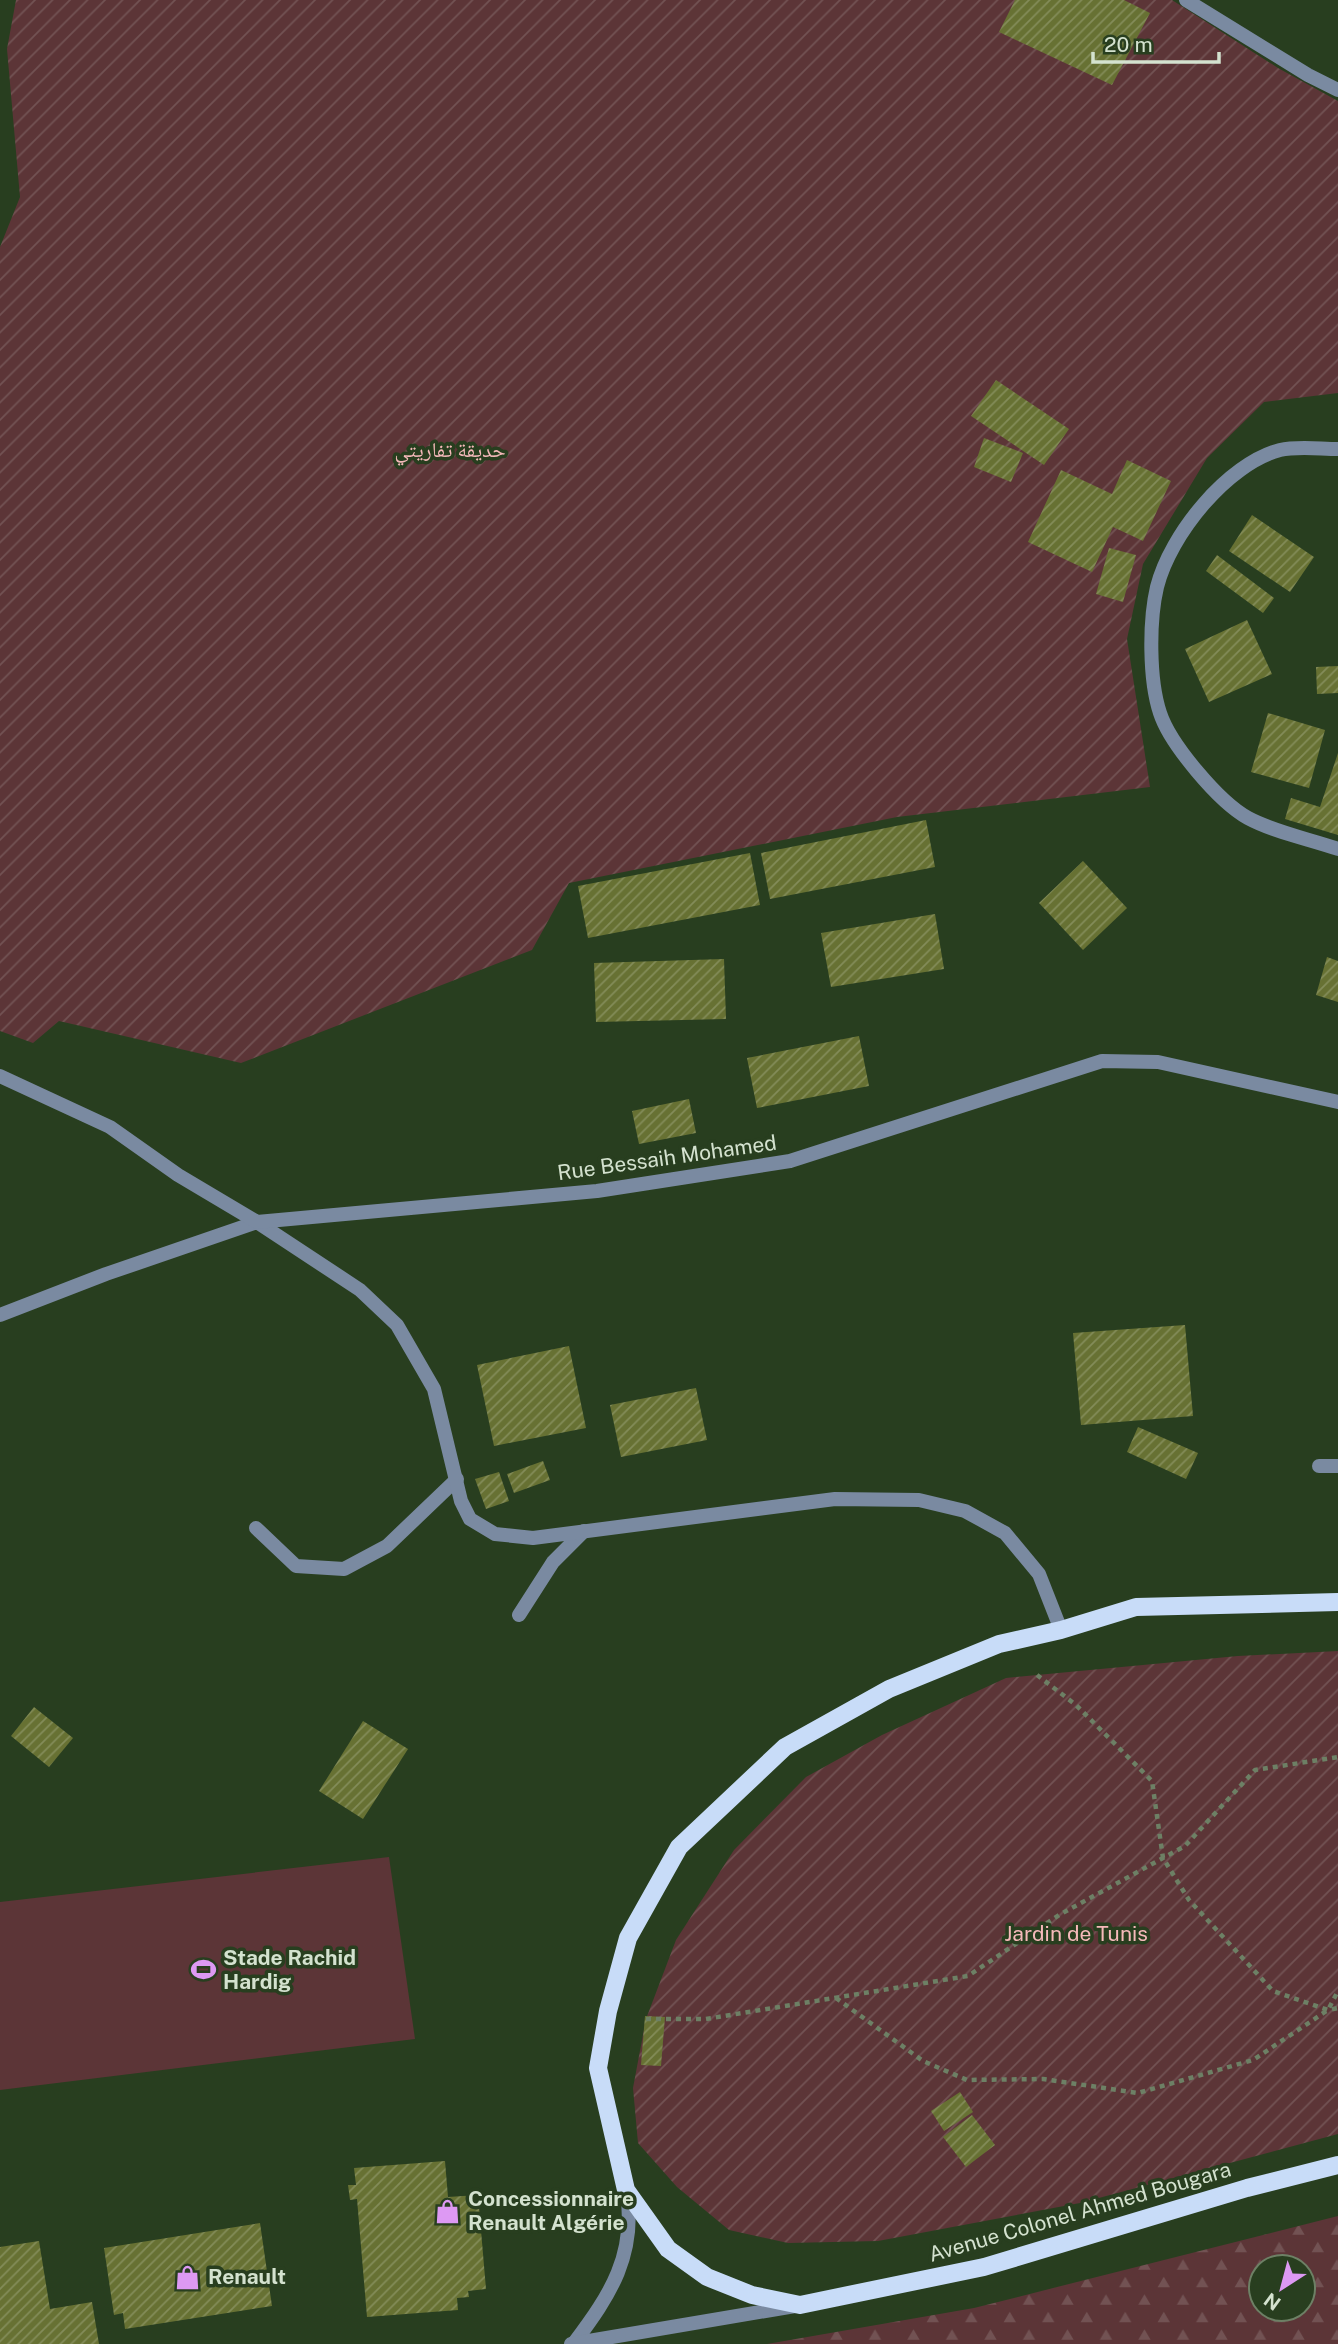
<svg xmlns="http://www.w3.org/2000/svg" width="1338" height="2344" viewBox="0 0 1338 2344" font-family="'Public Sans','Noto Naskh Arabic',sans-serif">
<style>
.grass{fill:#5c3537}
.forest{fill:url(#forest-firs);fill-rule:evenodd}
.garden{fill:url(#garden-furrows)}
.building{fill:url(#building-hatch)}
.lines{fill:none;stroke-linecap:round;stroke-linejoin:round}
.path{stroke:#6d8065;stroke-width:4.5;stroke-dasharray:5 5;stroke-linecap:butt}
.service{stroke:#7a8aa1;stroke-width:14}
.pedestrian{stroke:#7a8aa1;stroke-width:14}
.minor{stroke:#7a8aa1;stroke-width:14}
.tertiary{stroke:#7a8aa1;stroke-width:14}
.primary{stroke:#c8dcf8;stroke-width:18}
.labels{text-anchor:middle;stroke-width:7;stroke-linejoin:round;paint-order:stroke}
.park-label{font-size:21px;fill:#f5b9ba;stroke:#283e1f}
.street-label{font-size:21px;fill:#d4e2cf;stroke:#283e1f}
.poi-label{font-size:21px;font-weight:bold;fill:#d4e2cf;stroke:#283e1f;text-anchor:start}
</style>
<defs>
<pattern id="forest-firs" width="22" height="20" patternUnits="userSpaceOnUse" patternTransform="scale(1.75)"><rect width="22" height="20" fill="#5c3537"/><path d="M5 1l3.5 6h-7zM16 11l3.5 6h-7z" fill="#725253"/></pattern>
<pattern id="garden-furrows" width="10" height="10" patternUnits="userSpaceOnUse" patternTransform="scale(1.75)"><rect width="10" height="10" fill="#5c3537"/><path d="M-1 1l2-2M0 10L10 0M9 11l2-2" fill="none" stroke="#725253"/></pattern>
<pattern id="building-hatch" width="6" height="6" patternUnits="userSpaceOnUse" patternTransform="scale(1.75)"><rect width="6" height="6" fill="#677133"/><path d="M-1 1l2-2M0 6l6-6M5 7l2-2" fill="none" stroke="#838c59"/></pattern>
</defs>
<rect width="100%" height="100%" fill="#283e1f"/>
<!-- grass -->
<polygon class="grass" points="389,1857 415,2039 0,2090 0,1902"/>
<!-- forest -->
<path class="forest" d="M1338 2216V2344H767L974 2308ZM1261 2267H1303V2309H1261Z"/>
<!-- garden -->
<g class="garden">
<polygon points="16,0 1172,0 1278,68 1338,101 1338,393 1264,402 1207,458 1143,564 1127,639 1150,787 897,817 569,883 532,950 241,1063 59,1021 33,1043 0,1031 0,247 20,197 7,49"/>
<polygon points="1338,1651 1338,2134 1080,2203 878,2241 788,2243 729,2230 677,2187 638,2143 633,2088 646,2019 676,1940 734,1850 806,1777 882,1735 1006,1678 1238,1656"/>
</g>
<!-- building -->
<g class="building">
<polygon points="1015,0 1124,0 1150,13 1112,85 999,32"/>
<polygon points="996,380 1069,429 1044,465 971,416"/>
<polygon points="984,438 1023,453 1011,482 974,467"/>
<polygon points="1127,460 1171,481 1143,541 1113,527 1092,572 1028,542 1061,470 1112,494"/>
<polygon points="1252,515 1314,557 1290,592 1229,551"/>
<polygon points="1109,548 1136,555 1123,602 1096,594"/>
<polygon points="1217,555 1274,598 1263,613 1206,571"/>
<polygon points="1247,620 1272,674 1209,702 1185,649"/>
<polygon points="1338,666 1338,693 1317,694 1316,667"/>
<polygon points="1268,713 1325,730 1309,788 1251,772"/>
<polygon points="1338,753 1338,835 1285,819 1291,798 1320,807"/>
<polygon points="926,820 935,867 770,899 761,853"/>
<polygon points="750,853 760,905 588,938 578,886"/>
<polygon points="1083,861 1127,908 1083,950 1039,903"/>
<polygon points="935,914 944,969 831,987 821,933"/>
<polygon points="1327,957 1338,961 1338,1002 1316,995"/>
<polygon points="724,959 726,1019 596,1022 594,963"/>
<polygon points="859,1036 869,1086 757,1108 747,1058"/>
<polygon points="689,1099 696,1133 639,1144 632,1111"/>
<polygon points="1185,1325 1193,1416 1081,1425 1073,1333"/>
<polygon points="569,1346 586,1428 494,1446 477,1365"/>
<polygon points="696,1388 707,1440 621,1457 610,1405"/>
<polygon points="1138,1427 1198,1453 1186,1479 1127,1452"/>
<polygon points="543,1461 550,1480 514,1493 507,1474"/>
<polygon points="499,1472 509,1501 486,1509 475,1479"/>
<polygon points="34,1707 73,1738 49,1767 11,1736"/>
<polygon points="363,1721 408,1749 363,1819 319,1791"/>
<polygon points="645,2016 665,2017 661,2066 641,2065"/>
<polygon points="960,2092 973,2112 944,2131 931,2111"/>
<polygon points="972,2115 995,2145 966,2167 943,2137"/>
<polygon points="445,2161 448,2197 478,2195 486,2289 468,2291 469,2297 457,2298 458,2310 367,2317 357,2199 350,2200 348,2185 356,2185 354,2168"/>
<polygon points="260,2223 272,2306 125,2329 123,2313 114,2315 104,2248"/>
<polygon points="39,2241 50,2309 92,2302 99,2344 0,2344 0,2247"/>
</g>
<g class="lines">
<!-- path -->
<g class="path">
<polyline points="1037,1675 1076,1705 1152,1781 1163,1858 1189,1900 1273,1991 1328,2010 1338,2008"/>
<polyline points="836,1998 923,2061 967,2080 1043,2079 1138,2093 1253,2060 1328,2010 1338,1991"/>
<polyline points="646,2019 706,2019 968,1976 1059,1915 1185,1846 1255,1770 1338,1757"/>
</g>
<!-- service -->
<g class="service">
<polyline points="256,1528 296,1566 344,1569 387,1546 457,1479"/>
<polyline points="519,1615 553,1562 584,1531"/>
</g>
<!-- pedestrian -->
<polyline class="pedestrian" points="1186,0 1308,75 1338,90"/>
<!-- minor -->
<g class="minor">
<path d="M1338 449C1320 449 1297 446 1280 450 1227 464 1170 535 1157 587 1149 621 1149 680 1160 713 1170 744 1219 802 1248 818 1274 832 1309 839 1338 849"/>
<polyline points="0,1315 106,1274 257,1222 360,1290 397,1325 434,1389 461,1501 470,1519 495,1534 533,1538 835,1499 919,1500 965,1511 1005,1533 1039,1574 1061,1630"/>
<polyline points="1319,1466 1338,1466"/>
</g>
<!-- tertiary -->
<g class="tertiary">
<polyline points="0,1076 110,1127 178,1175 257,1222 597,1191 790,1161 1102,1061 1158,1062 1338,1102"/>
<path d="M574 2343C611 2294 636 2255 627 2192"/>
<polyline points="571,2344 795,2306"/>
</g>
<!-- primary -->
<polyline class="primary" points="1338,1602 1136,1607 1061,1630 999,1644 889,1689 785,1747 679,1847 628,1938 608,2011 598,2068 626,2190 668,2249 707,2277 752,2295 800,2305 984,2267 1247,2188 1338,2165"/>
</g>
<!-- icons -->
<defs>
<symbol id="stadium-bare" viewBox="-9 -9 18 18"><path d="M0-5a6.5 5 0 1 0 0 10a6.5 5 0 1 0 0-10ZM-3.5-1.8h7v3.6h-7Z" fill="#dd99f3" stroke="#283e1f" stroke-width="2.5" paint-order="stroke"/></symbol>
<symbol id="shop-bare" viewBox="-9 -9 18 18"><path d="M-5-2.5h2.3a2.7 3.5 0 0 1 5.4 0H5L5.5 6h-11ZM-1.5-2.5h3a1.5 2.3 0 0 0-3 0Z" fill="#dd99f3" stroke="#283e1f" stroke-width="2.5" paint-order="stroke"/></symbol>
</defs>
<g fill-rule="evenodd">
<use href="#stadium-bare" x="186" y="1952" width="35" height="35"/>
<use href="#shop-bare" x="430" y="2194" width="35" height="35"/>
<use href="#shop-bare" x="170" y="2260" width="35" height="35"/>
</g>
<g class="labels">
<!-- park labels -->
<g class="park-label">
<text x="450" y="457">حديقة تفاريتي</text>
<text x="1076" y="1941">Jardin de Tunis</text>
</g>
<!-- street labels -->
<g class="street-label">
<text transform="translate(667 1158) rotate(-8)" y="7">Rue Bessaih Mohamed</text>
<text transform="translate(1080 2212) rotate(-16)" y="7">Avenue Colonel Ahmed Bougara</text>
</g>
<!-- poi labels -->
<g class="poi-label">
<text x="223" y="1965">Stade Rachid<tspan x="223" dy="24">Hardig</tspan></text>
<text x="468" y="2206">Concessionnaire<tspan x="468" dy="24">Renault Algérie</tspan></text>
<text x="208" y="2284">Renault</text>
</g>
</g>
<!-- north arrow -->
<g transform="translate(1282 2288) rotate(216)"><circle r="33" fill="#283e1f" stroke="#6d8065" stroke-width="2"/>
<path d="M0-5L12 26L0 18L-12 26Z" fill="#dd99f3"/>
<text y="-10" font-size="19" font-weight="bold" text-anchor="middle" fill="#d4e2cf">N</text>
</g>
<!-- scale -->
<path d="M1093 52v10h126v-10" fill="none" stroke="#d4e2cf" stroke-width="3.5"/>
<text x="1104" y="52" font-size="21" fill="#d4e2cf" stroke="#283e1f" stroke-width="5" paint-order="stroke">20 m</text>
</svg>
